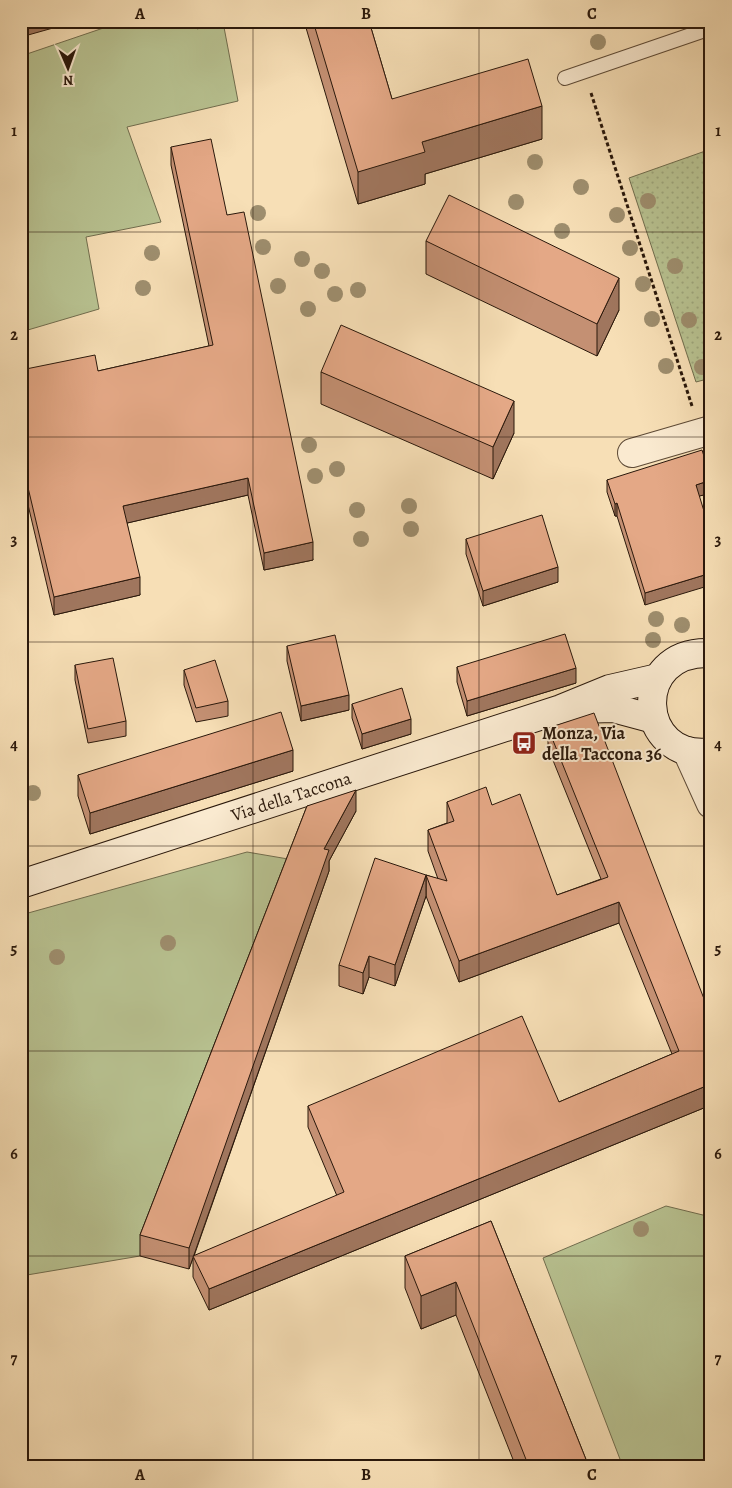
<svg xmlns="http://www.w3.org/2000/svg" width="732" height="1488" viewBox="0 0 732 1488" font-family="Alegreya,serif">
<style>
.grass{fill:#b8c291;stroke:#716d4e}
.park{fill:url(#park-dots);stroke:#716d4e}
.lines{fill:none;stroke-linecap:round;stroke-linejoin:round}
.lane-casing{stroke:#5d4a36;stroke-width:16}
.street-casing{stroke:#5d4a36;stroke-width:30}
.secondary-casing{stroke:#2a180b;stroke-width:30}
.path{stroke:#2a180b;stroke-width:3;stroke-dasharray:4 2.5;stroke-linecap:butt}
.lane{stroke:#faead0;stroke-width:14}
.street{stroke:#faead0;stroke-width:28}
.secondary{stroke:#faead0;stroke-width:28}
.tree{fill:#9e8e6e}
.wall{fill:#c49073;stroke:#2a180b}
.shaded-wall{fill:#a0765e;stroke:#2a180b}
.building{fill:#e4a886;stroke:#2a180b}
.grid{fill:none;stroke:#2a180b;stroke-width:1;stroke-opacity:0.55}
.labels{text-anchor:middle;stroke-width:4;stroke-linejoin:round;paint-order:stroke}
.poi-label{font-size:18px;font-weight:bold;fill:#2a180b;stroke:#faead0;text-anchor:start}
.street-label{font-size:18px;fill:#2a180b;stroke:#faead0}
.neatline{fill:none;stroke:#2a180b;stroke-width:2}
.grid-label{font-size:16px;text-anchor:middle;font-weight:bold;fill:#2a180b}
</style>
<defs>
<pattern id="park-dots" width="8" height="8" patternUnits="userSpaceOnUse" patternTransform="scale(1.25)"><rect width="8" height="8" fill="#b8c291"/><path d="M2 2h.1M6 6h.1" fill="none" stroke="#9ea67c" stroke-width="1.8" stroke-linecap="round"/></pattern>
</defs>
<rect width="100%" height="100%" fill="#f7dfb6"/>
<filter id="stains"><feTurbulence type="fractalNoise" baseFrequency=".004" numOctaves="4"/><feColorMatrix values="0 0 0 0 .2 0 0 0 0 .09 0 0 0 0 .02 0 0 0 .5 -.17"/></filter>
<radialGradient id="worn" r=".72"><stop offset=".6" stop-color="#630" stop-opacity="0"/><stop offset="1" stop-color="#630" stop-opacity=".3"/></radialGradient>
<!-- grass -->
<g class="grass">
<polygon points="124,21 192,21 197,29 223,22 238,101 127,127 161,222 86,237 99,309 21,332 21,56"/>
<polygon points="247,852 294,860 140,1256 21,1276 21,915"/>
<polygon points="666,1206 711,1217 711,1467 623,1467 543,1258"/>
</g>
<!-- park -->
<polygon class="park" points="711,149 711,378 696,382 629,178"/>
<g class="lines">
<defs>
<polyline id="lane" points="565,78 711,28"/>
<g id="street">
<polyline points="710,21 711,23"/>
<polyline points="632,453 711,430"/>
<polyline points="687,751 711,804"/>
</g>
<g id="secondary">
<path d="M711 653C629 649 636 762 711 752"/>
<polyline points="577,709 613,708 654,719"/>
<path id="s1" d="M21 884 561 709 610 689 658 678"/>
</g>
</defs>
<!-- lane casing -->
<use href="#lane" class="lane-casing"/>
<!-- street casing -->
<use href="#street" class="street-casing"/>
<!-- secondary casing -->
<use href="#secondary" class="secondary-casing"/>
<!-- path -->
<polyline class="path" points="591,93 692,406"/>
<!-- lane -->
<use href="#lane" class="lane"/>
<!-- street -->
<use href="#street" class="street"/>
<!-- secondary -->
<use href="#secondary" class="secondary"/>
</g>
<!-- trees -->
<g class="tree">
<circle cx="598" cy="42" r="8"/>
<circle cx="535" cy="162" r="8"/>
<circle cx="581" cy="187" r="8"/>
<circle cx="648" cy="201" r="8"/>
<circle cx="516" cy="202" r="8"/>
<circle cx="258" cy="213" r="8"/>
<circle cx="617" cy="215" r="8"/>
<circle cx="562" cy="231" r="8"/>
<circle cx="263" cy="247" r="8"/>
<circle cx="630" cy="248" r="8"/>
<circle cx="152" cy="253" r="8"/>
<circle cx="302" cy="259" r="8"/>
<circle cx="675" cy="266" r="8"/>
<circle cx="322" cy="271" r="8"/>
<circle cx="643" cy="284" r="8"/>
<circle cx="278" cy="286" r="8"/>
<circle cx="143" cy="288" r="8"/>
<circle cx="358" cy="290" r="8"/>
<circle cx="335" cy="294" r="8"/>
<circle cx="308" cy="309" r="8"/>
<circle cx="652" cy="319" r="8"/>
<circle cx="689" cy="320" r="8"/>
<circle cx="666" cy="366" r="8"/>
<circle cx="702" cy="367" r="8"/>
<circle cx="309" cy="445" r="8"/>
<circle cx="337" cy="469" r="8"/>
<circle cx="315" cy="476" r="8"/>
<circle cx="409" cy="506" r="8"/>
<circle cx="357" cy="510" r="8"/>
<circle cx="411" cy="529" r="8"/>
<circle cx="361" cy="539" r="8"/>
<circle cx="656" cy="619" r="8"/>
<circle cx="682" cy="625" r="8"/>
<circle cx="653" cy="640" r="8"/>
<circle cx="33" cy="793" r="8"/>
<circle cx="168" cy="943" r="8"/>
<circle cx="57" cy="957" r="8"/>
<circle cx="641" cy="1229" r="8"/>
</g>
<!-- wall -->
<g class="wall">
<polygon points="304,21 369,21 392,99 542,139 425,174 425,184 358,204"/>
<polygon points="171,147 227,215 313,560 264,570 248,495 127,523 140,595 54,615 21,475 21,370 98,371 209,346 171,165"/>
<polygon points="426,241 619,310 597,356 426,274"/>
<polygon points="321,372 514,433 493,479 321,404"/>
<polygon points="711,478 711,493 699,496 645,605 617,516 615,516 607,492 607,480"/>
<polygon points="466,539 558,582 483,606 466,554"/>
<polygon points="287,646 349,710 301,721 287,661"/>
<polygon points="75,665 126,721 126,736 88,743 75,680"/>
<polygon points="457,667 576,683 467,716 457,682"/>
<polygon points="184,670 228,701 228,716 196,722 184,685"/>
<polygon points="352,704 411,734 362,749 352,718"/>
<polygon points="548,728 711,1105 209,1310 193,1277 193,1258 189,1269 140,1256 140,1235 307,806 356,811 329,861 329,871 194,1256 337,1196 308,1127 308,1106 559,1102 672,1054 619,923 459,982 426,896 426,875 438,879 428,851 428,830 447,823 447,802 492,805 557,895 601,879 548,748"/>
<polygon points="293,771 90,834 78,796 78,775"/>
<polygon points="426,896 395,986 369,977 363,994 339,986 339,965"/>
<polygon points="491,1221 589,1467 516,1467 456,1315 421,1329 405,1288 405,1256"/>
</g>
<!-- shaded-wall -->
<g class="shaded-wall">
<polygon points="26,21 53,21 53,28 21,37 21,23"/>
<polygon points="542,106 542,139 425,174 425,184 358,204 358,172 422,142"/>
<polygon points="619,278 619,310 597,356 597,324"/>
<polygon points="514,401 514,433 493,479 493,447"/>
<polygon points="248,478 248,495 123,524 123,506"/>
<polygon points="711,480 711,493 696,497 696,485"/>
<polygon points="617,503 617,516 615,516 615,504"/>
<polygon points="313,542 313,560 264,570 264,553"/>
<polygon points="558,567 558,582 483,606 483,591"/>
<polygon points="711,573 711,585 645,605 645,593"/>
<polygon points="140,577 140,595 54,615 54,597"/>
<polygon points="576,668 576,683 467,716 467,701"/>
<polygon points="349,695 349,710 301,721 301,706"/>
<polygon points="411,719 411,734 362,749 362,734"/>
<polygon points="293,750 293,771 90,834 90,813"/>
<polygon points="356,790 356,811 329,861 329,871 189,1269 189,1248 324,849"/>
<polygon points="426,875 426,896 395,986 395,965"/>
<polygon points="619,902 619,923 459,982 459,961"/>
<polygon points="369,956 369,977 363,994 363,973"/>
<polygon points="711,1084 711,1105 209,1310 209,1289"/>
<polygon points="456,1282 456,1315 421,1329 421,1296"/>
</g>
<!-- building -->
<g class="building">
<polygon points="313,21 369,21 392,99 528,59 542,106 422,142 425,152 358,172"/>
<polygon points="211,139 227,215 244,212 313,542 264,553 248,478 123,506 140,577 54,597 21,458 21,370 95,355 98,371 213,345 171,147"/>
<polygon points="449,195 619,278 597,324 426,241"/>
<polygon points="341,325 514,401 493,447 321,372"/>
<polygon points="702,450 711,478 711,480 696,485 711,534 711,573 645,593 617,503 615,504 607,480"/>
<polygon points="542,515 558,567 483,591 466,539"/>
<polygon points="565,634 576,668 467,701 457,667"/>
<polygon points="335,635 349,695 301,706 287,646"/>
<polygon points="113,658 126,721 88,729 75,665"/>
<polygon points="215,660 228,701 196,708 184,670"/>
<polygon points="402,688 411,719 362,734 352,704"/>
<polygon points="281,712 293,750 90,813 78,775"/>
<polygon points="594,713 711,1017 711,1084 209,1289 193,1256 344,1192 308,1106 522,1016 559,1102 679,1051 619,902 459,961 426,875 447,881 428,830 454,821 447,802 486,787 492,805 520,794 557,895 608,877 548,728"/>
<polygon points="356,790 324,849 329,850 189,1248 140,1235 307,806"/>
<polygon points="375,858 426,875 395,965 369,956 363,973 339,965"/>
<polygon points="491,1221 589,1467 529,1467 456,1282 421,1296 405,1256"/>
</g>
<!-- grid -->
<path class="grid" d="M253 21V1467M479 21V1467M21 232H711M21 437H711M21 642H711M21 846H711M21 1051H711M21 1256H711"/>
<!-- icons -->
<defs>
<symbol id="bus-square" viewBox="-11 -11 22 22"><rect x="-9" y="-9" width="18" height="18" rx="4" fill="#8f2418" stroke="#faead0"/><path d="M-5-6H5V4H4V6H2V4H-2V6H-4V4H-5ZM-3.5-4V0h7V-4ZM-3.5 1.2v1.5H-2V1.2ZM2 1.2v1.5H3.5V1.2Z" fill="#fff"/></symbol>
</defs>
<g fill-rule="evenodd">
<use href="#bus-square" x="510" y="729" width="28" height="28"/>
</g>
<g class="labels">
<!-- poi labels -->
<g class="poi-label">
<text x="542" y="739">Monza, Via<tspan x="542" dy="21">della Taccona 36</tspan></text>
</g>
<!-- street labels -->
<g class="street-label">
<text dy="6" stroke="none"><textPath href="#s1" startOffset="284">Via della Taccona</textPath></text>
</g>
</g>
<!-- margin -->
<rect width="732" height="1488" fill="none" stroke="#f7dfb6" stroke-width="55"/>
<!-- north arrow -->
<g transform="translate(68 68) rotate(178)" stroke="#faead0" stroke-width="4" paint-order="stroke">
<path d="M0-4L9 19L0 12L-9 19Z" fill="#2a180b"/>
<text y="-8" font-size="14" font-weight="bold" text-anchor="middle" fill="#2a180b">N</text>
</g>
<rect x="28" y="28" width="676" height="1432" class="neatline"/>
<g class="grid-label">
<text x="140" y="19">A</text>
<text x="366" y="19">B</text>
<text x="592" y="19">C</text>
<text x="14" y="136">1</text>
<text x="718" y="136">1</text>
<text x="14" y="340">2</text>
<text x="718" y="340">2</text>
<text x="14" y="545">3</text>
<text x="718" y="545">3</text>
<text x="14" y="750">4</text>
<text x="718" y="750">4</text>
<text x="14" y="954">5</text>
<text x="718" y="954">5</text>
<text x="14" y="1159">6</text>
<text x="718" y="1159">6</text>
<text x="14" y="1364">7</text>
<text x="718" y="1364">7</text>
<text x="140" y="1480">A</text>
<text x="366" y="1480">B</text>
<text x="592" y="1480">C</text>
</g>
<rect width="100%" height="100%" filter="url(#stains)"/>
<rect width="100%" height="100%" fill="url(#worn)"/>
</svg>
